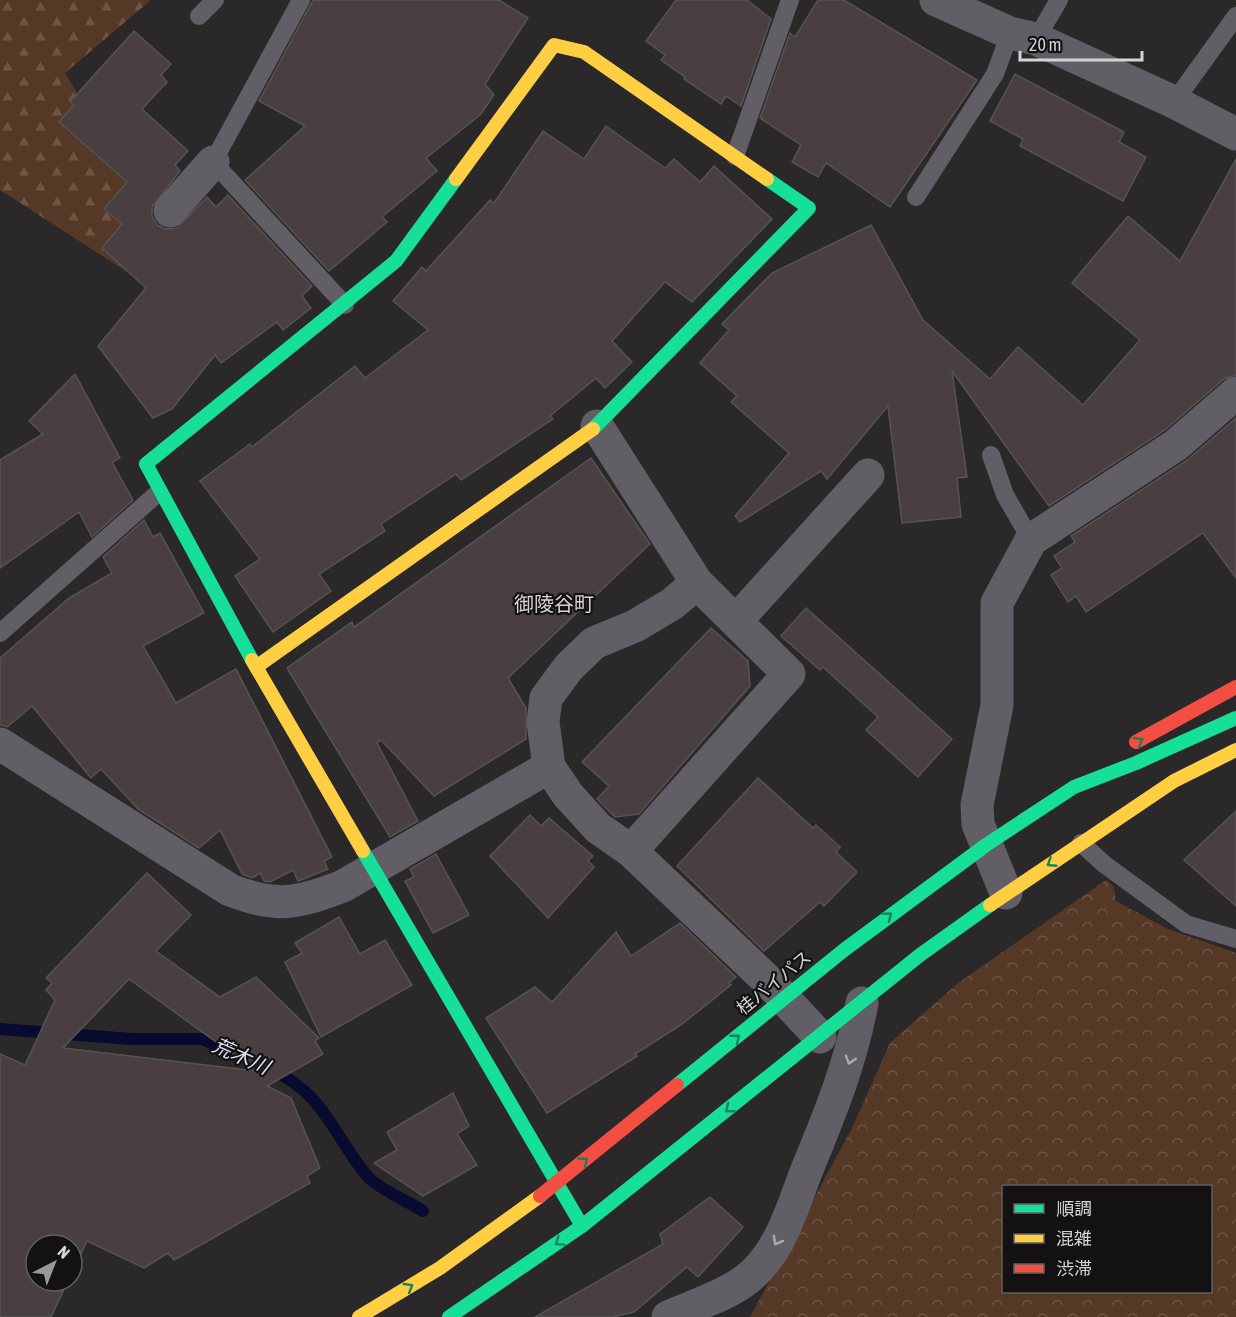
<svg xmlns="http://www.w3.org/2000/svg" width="1236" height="1317" viewBox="0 0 1236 1317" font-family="'Asap Condensed','Noto Sans JP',sans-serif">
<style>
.forest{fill:url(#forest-firs)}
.park{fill:url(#park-crowns);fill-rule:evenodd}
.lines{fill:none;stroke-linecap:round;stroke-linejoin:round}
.stream{stroke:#090a2f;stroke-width:12}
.building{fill:#493f40;stroke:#565354;stroke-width:1.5;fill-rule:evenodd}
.lane{stroke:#615e65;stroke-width:18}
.street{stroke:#615e65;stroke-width:33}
.fast{stroke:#16e098;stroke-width:14}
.slow{stroke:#ffcf43;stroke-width:14}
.jam{stroke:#f24e42;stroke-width:14}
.oneway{stroke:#15835c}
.oneway2{stroke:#adaaad}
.labels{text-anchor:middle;stroke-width:4.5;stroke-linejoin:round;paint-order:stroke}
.street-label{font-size:18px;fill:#d6d3d4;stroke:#131112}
.neighbourhood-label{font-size:20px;fill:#d6d3d4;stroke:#131112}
.water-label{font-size:20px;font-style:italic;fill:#dde1f1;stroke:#131112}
</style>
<defs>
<pattern id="forest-firs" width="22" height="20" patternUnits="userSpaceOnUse" patternTransform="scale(1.5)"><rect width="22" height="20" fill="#563826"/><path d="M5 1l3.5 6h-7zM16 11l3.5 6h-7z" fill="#6e5445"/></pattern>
<pattern id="park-crowns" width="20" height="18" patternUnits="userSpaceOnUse" patternTransform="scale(1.5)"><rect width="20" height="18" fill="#563826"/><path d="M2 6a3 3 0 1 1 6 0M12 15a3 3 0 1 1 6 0" fill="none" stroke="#6e5445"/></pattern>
</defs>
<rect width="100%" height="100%" fill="#2b282a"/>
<!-- forest -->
<polygon class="forest" points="0,0 151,0 65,73 167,240 132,275 0,190"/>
<!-- park -->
<path class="park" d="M1106 880 1114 887 1116 901 1168 929 1236 953V1317H750L852 1128 890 1043 958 983ZM1004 1186H1210V1292H1004Z"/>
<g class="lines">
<!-- stream -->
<g class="stream">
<polyline points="0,1029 132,1039 202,1039 241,1056"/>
<path d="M270 1069C325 1093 334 1137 368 1177 379 1189 409 1202 423 1211"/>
</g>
</g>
<!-- building -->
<g class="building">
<polygon points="313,0 499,0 528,18 485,84 494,95 480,115 426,158 437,171 382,217 387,222 329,271 245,180 305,126 259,101"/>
<polygon points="676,0 747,0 771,19 741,106 726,96 721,104 684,79 685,77 661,60 665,55 646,41"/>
<polygon points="818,0 844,0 977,80 890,207 826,163 818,177 792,162 801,145 760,118 790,33 795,37"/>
<polygon points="134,31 171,64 161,75 167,82 142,109 188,151 175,165 180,171 152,207 152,216 157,225 166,229 177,228 207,197 216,207 228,195 312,286 302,296 311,308 283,330 277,322 221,363 215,355 172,409 153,418 98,346 146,288 102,248 122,224 104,209 127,182 59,122 74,105 70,102"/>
<polygon points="1015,74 1124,132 1119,142 1146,157 1123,201 1020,146 1023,139 990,121"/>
<polygon points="606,126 665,168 674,159 700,182 714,166 772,219 692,302 665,282 612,341 632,362 605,388 596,378 550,416 553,419 461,480 456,474 381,524 385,531 319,574 331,591 273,632 235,576 260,559 200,481 250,444 252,447 355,366 365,378 428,330 393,301 422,267 426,271 490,200 494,203 543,131 584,159"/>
<polygon points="1236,159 1236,375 1224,379 1165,430 1049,506 952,371 967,477 957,478 961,517 902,523 888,406 827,479 821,471 740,522 735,516 789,453 731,402 737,396 700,363 729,330 722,324 772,273 871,225 923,320 990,379 1018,347 1083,405 1140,340 1072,283 1128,216 1180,261"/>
<polygon points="75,374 120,458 112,462 133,500 92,537 79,512 0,568 0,460 43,434 29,421"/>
<polygon points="1236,418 1236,578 1203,533 1086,612 1076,596 1068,602 1051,575 1062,568 1054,556 1075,542 1071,536 1186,461"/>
<polygon points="591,458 650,544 508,678 526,708 526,739 434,796 381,740 377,743 418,821 390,837 287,668 352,622 354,627"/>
<polygon points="144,520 153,537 160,533 204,613 143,646 176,703 236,669 332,857 324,861 328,869 298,881 293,870 270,882 264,881 260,873 252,878 242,874 220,830 199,848 138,809 101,769 91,778 32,706 7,727 0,725 0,658 69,598 112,573 103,557"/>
<polygon points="806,608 952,739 918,777 866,730 878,717 823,667 820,670 781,636"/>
<polygon points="711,628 748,661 750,686 639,814 615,817 597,799 609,786 582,762"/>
<polygon points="758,778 813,828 816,825 840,847 836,852 857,872 824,906 820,902 764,951 677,866"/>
<polygon points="1236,811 1236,906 1184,860"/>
<polygon points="530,815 541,826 549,818 593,856 588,861 594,867 548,918 490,856"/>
<polygon points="436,854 469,915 433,933 405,881 414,877 410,869"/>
<path d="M147 873 191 915 156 951 220 997 256 977 319 1038 315 1041 323 1054 267 1086 291 1098 320 1168 307 1176 310 1183 174 1260 168 1253 144 1268 87 1241 72 1273V1245H36V1281H68L51 1317H0V1054L25 1065 55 1000 46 990 52 983 46 978ZM129 979 256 1071 63 1048Z"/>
<polygon points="339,917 360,954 385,940 412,985 321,1037 285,962 302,953 295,943"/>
<polygon points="680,923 736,977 729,983 731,985 681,1025 635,1054 637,1056 547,1113 486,1018 535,987 552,1002 616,932 631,956"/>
<polygon points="453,1093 469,1126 457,1134 477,1165 423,1196 374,1163 397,1150 387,1132"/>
<polygon points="710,1197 743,1227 698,1277 687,1267 634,1312 612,1317 535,1317 663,1244 660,1234"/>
</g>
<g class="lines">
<!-- lane -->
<g class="lane">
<polyline points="301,0 213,162 345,305"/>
<polyline points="199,16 215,0"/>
<polyline points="1036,39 1059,0"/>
<polyline points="1174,102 1236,16"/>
<polyline points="735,156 790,0"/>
<polyline points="916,197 995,74 1010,33"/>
<polyline points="991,455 1005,495 1031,540"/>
<polyline points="0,633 159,492"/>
<polyline points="1081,843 1104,864 1186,924 1236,939"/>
</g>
<!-- street -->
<g class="street">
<polyline points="936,0 1010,33 1036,39 1174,102 1236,134"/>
<polyline points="170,211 213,162"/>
<polyline points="597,426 697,583 672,604 635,626 594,643 569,667 546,698 543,722 549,767 568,795 598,828 631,851 764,977 820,1037"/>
<polyline points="736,621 868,475"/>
<path d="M0 744 230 890C276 908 297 904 343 886L549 767"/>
<polyline points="631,851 789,674 697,583"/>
<polyline points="1006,893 978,824 977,805 997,705 997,603 1031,540 1176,445 1236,393"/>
<path d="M668 1317C692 1306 722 1297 743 1282 779 1257 791 1211 806 1172 829 1116 851 1063 862 1003"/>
</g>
<!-- fast -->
<g class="fast">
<polyline points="593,429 809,208 767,179"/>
<polyline points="252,660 146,464 396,261 456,179"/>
<polyline points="363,851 582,1226"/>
<polyline points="677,1085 844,950 986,845 1074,787 1136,763 1236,718"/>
<polyline points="449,1317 582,1226 920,955 990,905"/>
</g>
<!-- slow -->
<g class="slow">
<polyline points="456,179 554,45 584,52 767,179"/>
<polyline points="252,660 363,851"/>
<polyline points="256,667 593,429"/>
<polyline points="990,905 1174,781 1236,750"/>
<polyline points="359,1317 440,1268 540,1196"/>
</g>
<!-- jam -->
<g class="jam">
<polyline points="1136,742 1236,687"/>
<polyline points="540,1196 677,1085"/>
</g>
</g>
<!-- one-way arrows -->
<defs><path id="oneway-chevron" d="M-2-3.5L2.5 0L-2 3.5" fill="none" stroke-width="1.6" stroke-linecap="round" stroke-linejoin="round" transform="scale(1.5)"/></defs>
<g class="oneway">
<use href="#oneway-chevron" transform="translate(1139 741) rotate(-30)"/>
<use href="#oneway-chevron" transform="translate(1051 863) rotate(147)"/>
<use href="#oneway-chevron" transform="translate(888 916) rotate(-37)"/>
<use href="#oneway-chevron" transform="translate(736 1038) rotate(-39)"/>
<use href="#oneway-chevron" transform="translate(729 1109) rotate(142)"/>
<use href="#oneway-chevron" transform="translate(584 1161) rotate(-39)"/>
<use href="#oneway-chevron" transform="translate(559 1242) rotate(145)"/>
<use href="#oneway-chevron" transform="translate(409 1287) rotate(-31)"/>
</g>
<g class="oneway2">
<use href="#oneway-chevron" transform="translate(850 1060) rotate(107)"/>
<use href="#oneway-chevron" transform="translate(777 1241) rotate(119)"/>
</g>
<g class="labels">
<!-- street labels -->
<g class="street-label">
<text transform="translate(774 983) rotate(-39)" y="6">桂バイパス</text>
</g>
<!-- neighbourhood labels -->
<g class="neighbourhood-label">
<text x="554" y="611">御陵谷町</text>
</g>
<!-- water labels -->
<g class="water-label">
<text transform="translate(241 1056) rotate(24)" y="7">荒木川</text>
</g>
</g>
<!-- legend -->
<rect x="1002" y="1185" width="210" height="108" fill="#131112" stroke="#615f60" stroke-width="1.5"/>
<rect x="1014" y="1204" width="30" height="9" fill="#16e098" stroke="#615f60" stroke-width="1.5"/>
<text x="1056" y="1215" font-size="18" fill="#d6d3d4">順調</text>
<rect x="1014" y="1234" width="30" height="9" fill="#ffcf43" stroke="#615f60" stroke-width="1.5"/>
<text x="1056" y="1245" font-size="18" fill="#d6d3d4">混雑</text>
<rect x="1014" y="1264" width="30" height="9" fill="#f24e42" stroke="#615f60" stroke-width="1.5"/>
<text x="1056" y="1275" font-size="18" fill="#d6d3d4">渋滞</text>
<!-- north arrow -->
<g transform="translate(54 1263) rotate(42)"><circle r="28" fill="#131112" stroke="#615f60" stroke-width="1.5"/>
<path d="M0-4.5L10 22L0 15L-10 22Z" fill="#9a9798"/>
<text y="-9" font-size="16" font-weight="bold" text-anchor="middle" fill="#d6d3d4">N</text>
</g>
<!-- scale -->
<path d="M1020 51v9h122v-9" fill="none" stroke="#d6d3d4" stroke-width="3"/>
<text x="1029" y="51" font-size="18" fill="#d6d3d4" stroke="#131112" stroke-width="4.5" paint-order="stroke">20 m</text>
</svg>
